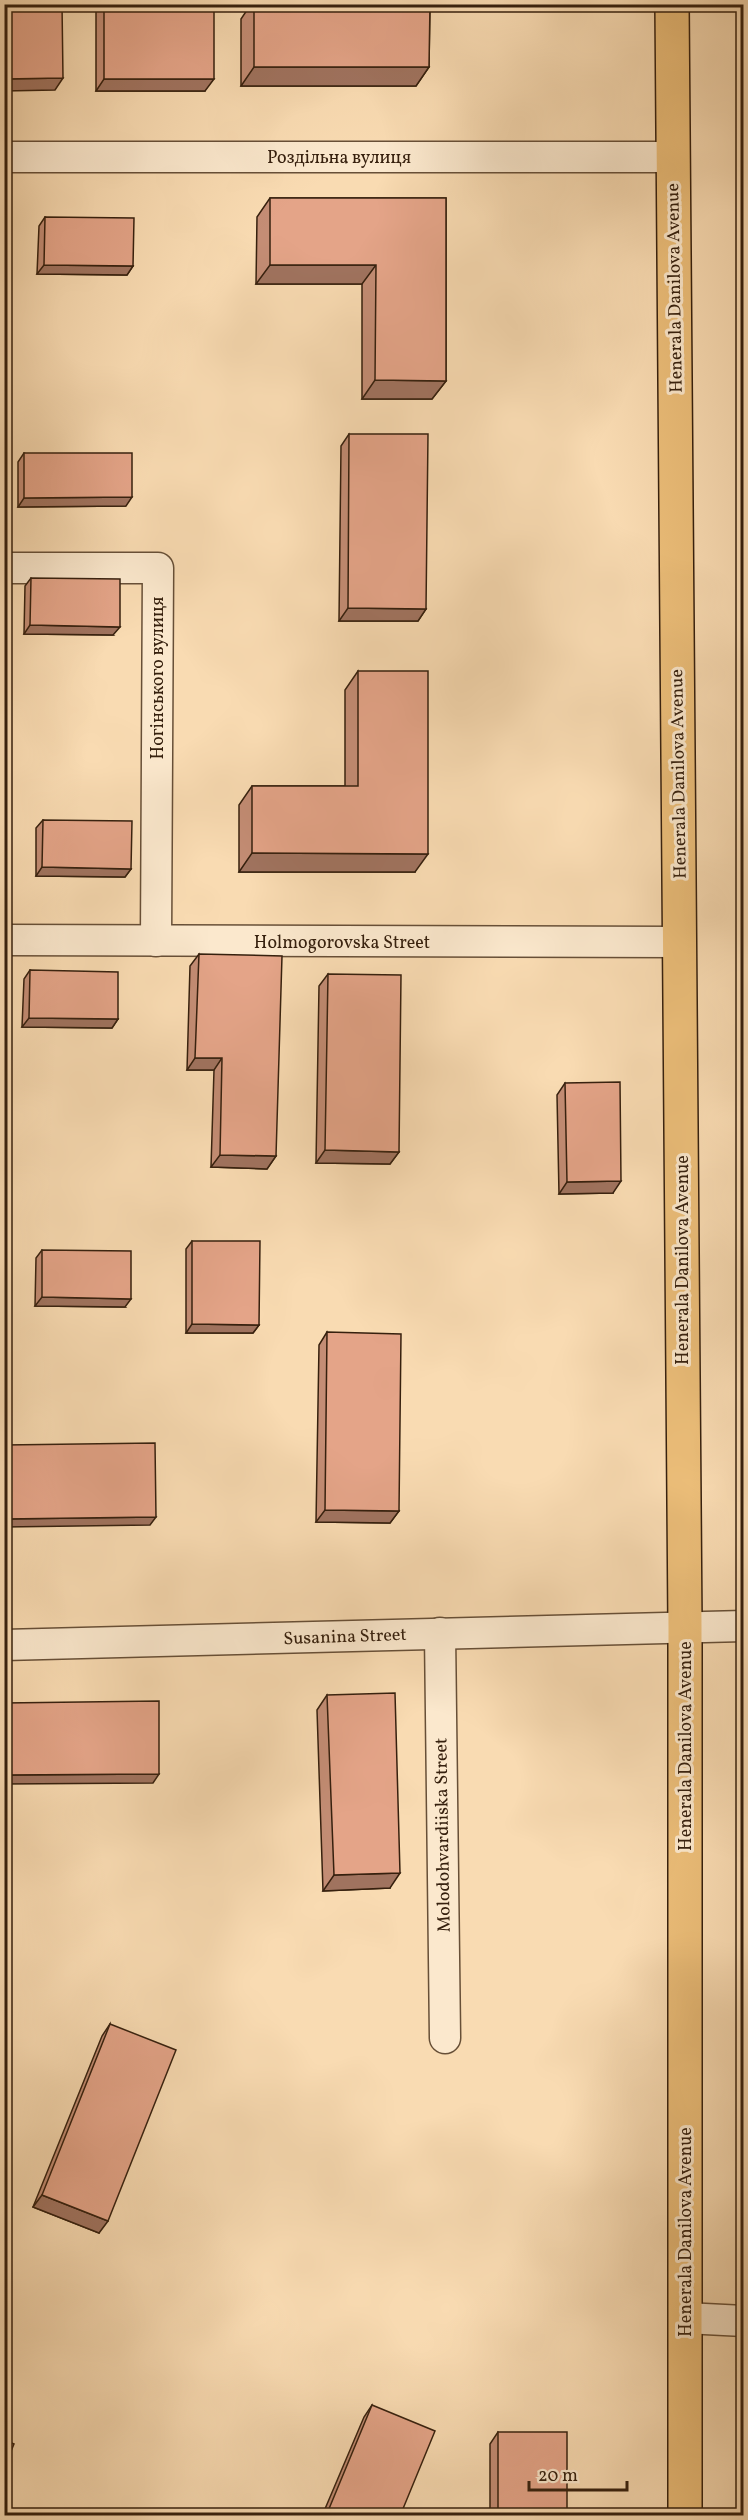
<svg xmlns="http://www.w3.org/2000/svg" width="748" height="2520" viewBox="0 0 748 2520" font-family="Vollkorn,serif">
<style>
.green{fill:#c3be88;stroke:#7c6f4b;stroke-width:1.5}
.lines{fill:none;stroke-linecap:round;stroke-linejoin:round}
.minor-casing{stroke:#674f37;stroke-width:33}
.primary-casing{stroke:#36200e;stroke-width:36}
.minor{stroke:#fbe8cd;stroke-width:30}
.primary{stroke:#ecbe79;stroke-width:33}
.wall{fill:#c48d75;stroke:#36200e;stroke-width:1.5}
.shaded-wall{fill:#a0735f;stroke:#36200e;stroke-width:1.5}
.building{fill:#e4a488;stroke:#36200e;stroke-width:1.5}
.labels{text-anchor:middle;stroke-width:6;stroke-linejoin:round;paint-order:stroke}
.street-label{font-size:18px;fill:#36200e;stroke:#fbe8cd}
</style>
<rect width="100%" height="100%" fill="#f9dbb2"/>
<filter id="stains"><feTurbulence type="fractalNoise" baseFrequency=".00333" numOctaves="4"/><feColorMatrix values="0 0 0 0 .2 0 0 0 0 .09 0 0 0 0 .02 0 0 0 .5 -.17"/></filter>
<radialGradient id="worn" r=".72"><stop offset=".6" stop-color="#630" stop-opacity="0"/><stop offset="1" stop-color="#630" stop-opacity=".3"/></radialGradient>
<!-- green -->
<polygon class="green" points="741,5 744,5 743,317"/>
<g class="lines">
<defs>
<g id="minor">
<polyline points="4,157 673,157"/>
<polyline points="4,568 158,568 156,941"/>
<polyline points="4,940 680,942"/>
<polyline points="440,1633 445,2038"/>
<polyline points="4,1645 744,1626"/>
<polyline points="685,2318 744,2321"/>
</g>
<polyline id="primary" points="672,4 685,1626 685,2516"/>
</defs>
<!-- minor casing -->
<use href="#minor" class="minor-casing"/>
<!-- primary casing -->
<use href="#primary" class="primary-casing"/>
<!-- minor -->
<use href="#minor" class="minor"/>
<!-- primary -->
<use href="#primary" class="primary"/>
</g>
<!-- wall -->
<g class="wall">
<polygon points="101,4 214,4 205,91 96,91 96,12"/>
<polygon points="251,4 430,4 429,67 416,86 241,86 241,19"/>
<polygon points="270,198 446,198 446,381 432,399 362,399 362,284 256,284 257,217"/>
<polygon points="45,217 133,266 127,275 37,274 39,226"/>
<polygon points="349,434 426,609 418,621 339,621 341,446"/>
<polygon points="24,453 126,506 18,507 18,462"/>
<polygon points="31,578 113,635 24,634 25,586"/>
<polygon points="358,671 415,872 239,872 239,805 252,786 345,786 345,690"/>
<polygon points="43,820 131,869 125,877 36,876 36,828"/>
<polygon points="199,954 276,1156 267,1169 211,1167 214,1070 187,1070 190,966"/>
<polygon points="30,970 118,1019 112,1028 22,1027 24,979"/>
<polygon points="328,974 399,1152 390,1164 316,1163 319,986"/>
<polygon points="565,1083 613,1193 559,1194 557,1095"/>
<polygon points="192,1241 259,1325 253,1333 186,1333 186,1249"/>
<polygon points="42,1250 125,1307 35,1306 36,1258"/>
<polygon points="327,1332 399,1511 390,1523 316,1522 319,1345"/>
<polygon points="327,1695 390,1888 323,1891 317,1710"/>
<polygon points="110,2024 99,2233 33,2207 102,2036"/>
<polygon points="372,2405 400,2516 322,2516 364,2417"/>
<polygon points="498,2432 567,2516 490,2516 490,2444"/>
</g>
<!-- shaded-wall -->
<g class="shaded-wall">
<polygon points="254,67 429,67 416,86 241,86"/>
<polygon points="63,78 55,90 4,91 4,79"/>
<polygon points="104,79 214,79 205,91 96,91"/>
<polygon points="44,265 133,266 127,275 37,274"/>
<polygon points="270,265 376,265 362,284 256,284"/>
<polygon points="375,380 446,381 432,399 362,399"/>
<polygon points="132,497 126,506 18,507 24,498"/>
<polygon points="348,608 426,609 418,621 339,621"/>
<polygon points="30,625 120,627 113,635 24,634"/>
<polygon points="252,853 428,854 415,872 239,872"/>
<polygon points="42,867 131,869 125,877 36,876"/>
<polygon points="29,1018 118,1019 112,1028 22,1027"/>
<polygon points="195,1058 222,1058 214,1070 187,1070"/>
<polygon points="325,1150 399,1152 390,1164 316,1163"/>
<polygon points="220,1155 276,1156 267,1169 211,1167"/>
<polygon points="621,1181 613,1193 559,1194 567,1182"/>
<polygon points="42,1297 131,1299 125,1307 35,1306"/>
<polygon points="192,1324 259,1325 253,1333 186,1333"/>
<polygon points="325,1510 399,1511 390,1523 316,1522"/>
<polygon points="156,1517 150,1525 4,1527 4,1519"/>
<polygon points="159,1774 153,1783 4,1784 4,1775"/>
<polygon points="400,1873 390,1888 323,1891 334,1875"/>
<polygon points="42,2195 108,2221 99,2233 33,2207"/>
</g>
<!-- building -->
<g class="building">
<polygon points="4,4 62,4 63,78 4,79"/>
<rect x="104" y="4" width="110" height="75"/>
<polygon points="254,4 430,4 429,67 254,67"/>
<polygon points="270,198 446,198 446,381 375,380 376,265 270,265"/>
<polygon points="45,217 134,218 133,266 44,265"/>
<polygon points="349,434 428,434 426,609 348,608"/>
<polygon points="24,453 132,453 132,497 24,498"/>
<polygon points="31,578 120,579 120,627 30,625"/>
<polygon points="358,671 428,671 428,854 252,853 252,786 358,786"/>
<polygon points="43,820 132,821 131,869 42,867"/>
<polygon points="199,954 282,956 276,1156 220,1155 222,1058 195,1058"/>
<polygon points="30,970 118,972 118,1019 29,1018"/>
<polygon points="328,974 401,975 399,1152 325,1150"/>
<polygon points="620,1082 621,1181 567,1182 565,1083"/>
<polygon points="192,1241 260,1241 259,1325 192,1324"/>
<polygon points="42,1250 131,1251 131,1299 42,1297"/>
<polygon points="327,1332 401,1334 399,1511 325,1510"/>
<polygon points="155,1443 156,1517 4,1519 4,1445"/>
<polygon points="395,1693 400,1873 334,1875 327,1695"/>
<polygon points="159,1701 159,1774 4,1775 4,1703"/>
<polygon points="110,2024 176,2050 108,2221 42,2195"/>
<polygon points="372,2405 435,2431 400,2516 326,2516"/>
<rect x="498" y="2432" width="69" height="84"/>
<polygon points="4,2440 14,2444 4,2468"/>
</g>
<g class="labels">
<!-- street labels -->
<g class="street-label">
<text x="339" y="163">Роздільна вулиця</text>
<text transform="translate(674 288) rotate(-91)" y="6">Henerala Danilova Avenue</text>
<text transform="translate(157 678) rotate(-90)" y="6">Ногінського вулиця</text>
<text transform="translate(678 774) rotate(-91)" y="6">Henerala Danilova Avenue</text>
<text x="342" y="948">Holmogorovska Street</text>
<text transform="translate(682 1260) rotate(-90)" y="6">Henerala Danilova Avenue</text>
<text transform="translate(345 1636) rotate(-2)" y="6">Susanina Street</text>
<text transform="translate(685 1746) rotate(-90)" y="6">Henerala Danilova Avenue</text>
<text transform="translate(442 1835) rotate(-91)" y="6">Molodohvardiiska Street</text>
<text transform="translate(685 2232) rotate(-90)" y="6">Henerala Danilova Avenue</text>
</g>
</g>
<!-- margin -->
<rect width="748" height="2520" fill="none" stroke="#f9dbb2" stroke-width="24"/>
<rect x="6" y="6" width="736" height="2508" fill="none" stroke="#36200e" stroke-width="3"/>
<rect x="12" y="12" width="724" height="2496" fill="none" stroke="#36200e" stroke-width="1.5"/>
<!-- scale -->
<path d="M529 2481v9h98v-9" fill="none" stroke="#36200e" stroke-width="3"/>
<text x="538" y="2481" font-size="18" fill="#36200e" stroke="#fbe8cd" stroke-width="4.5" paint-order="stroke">20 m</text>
<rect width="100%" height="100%" filter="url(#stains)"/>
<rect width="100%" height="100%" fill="url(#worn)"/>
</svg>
